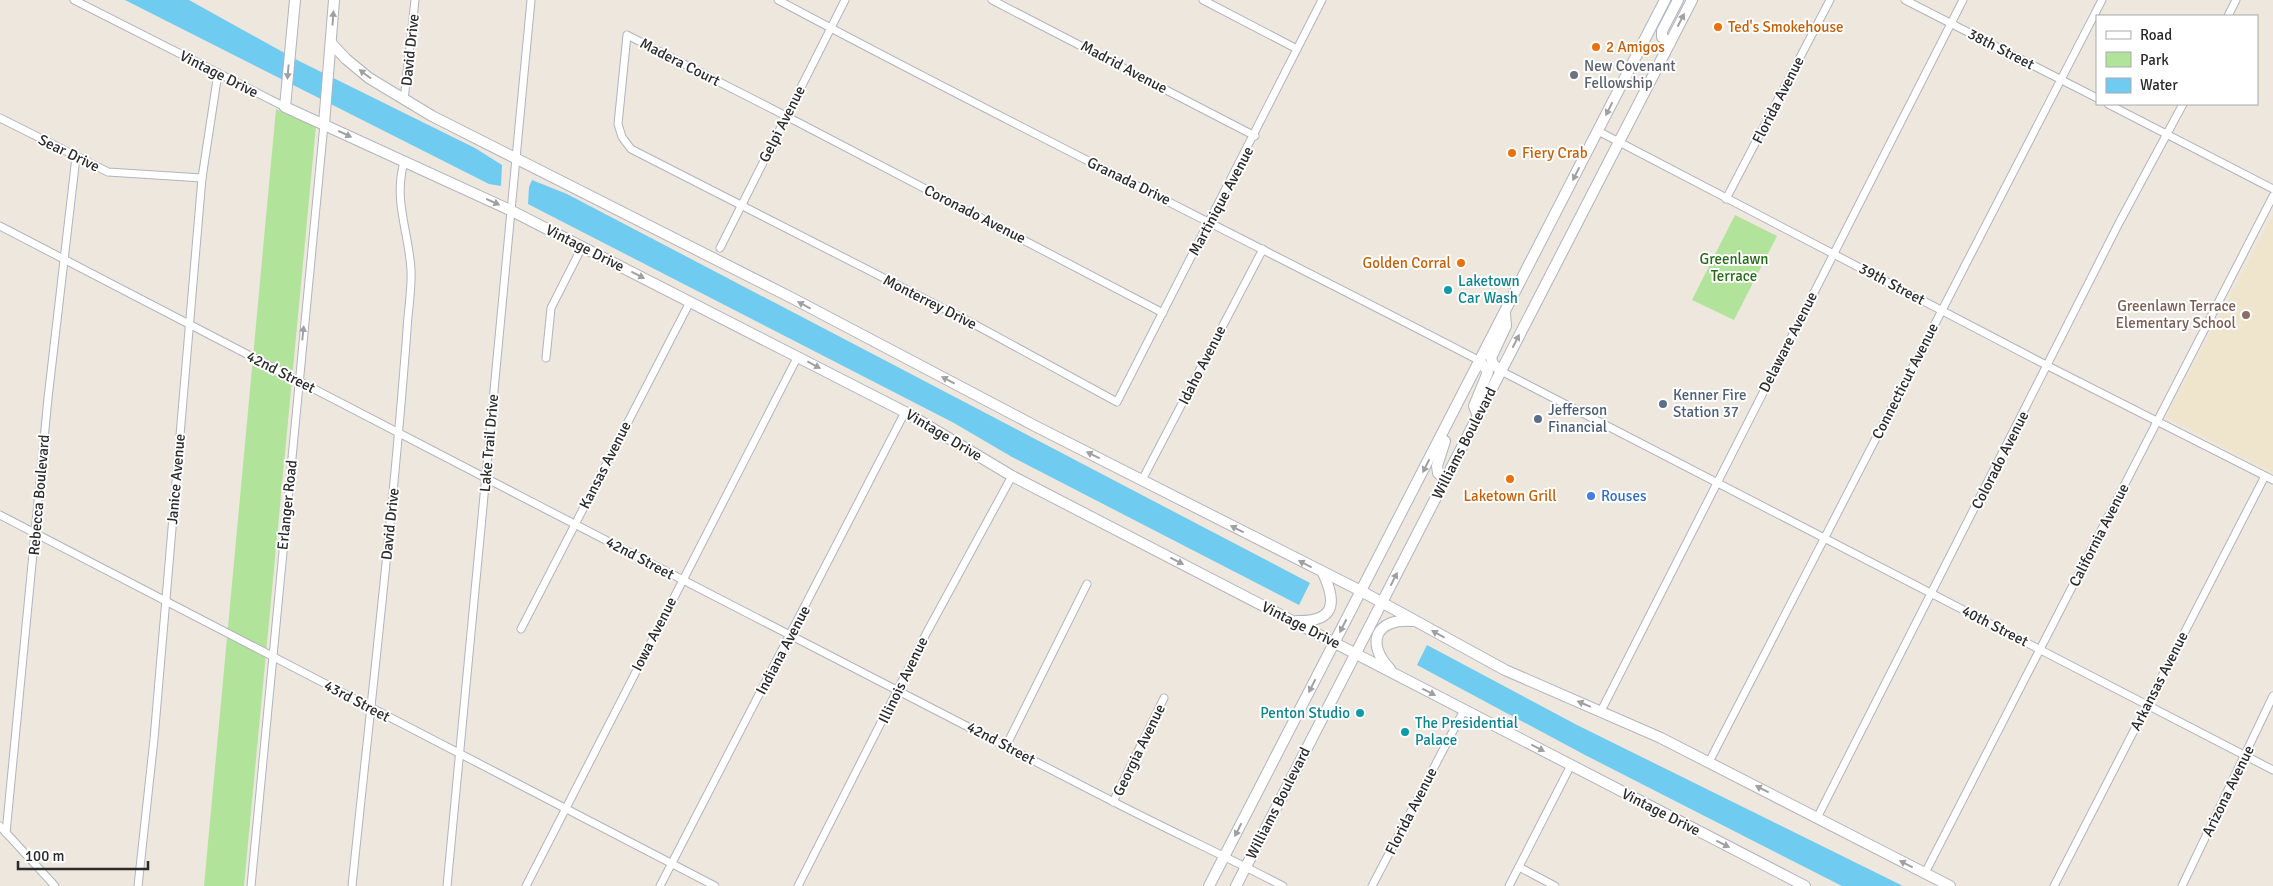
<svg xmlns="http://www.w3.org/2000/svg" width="2273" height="886" viewBox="0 0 2273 886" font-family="Signika,sans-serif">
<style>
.education{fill:#efe5cd}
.green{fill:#b1e49a}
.water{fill:#70cbf0}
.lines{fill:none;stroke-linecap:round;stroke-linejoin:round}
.street-casing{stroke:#b1b4bf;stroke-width:9}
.secondary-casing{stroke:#b1b4bf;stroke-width:12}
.street{stroke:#fff;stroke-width:7}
.secondary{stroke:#fff;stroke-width:10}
.oneway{fill:#a0a0a0}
.food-dot{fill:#e8710a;stroke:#fff;stroke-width:2}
.worship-dot{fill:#6b7280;stroke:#fff;stroke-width:2}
.culture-dot{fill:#0f9aa8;stroke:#fff;stroke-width:2}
.education-dot{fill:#8d6e63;stroke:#fff;stroke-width:2}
.service-dot{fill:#5c6f8a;stroke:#fff;stroke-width:2}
.shop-dot{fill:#3f7fe0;stroke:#fff;stroke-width:2}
.labels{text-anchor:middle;stroke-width:4;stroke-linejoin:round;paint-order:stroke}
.food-label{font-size:15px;fill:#c56008;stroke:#fff;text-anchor:start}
.street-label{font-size:15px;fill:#2b2b2b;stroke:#fff}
.worship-label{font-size:15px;fill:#5b616d;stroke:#fff;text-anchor:start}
.park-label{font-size:15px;fill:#296a1a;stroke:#fff}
.culture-label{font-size:15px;fill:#0d838f;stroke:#fff;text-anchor:start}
.education-label{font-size:15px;fill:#785e54;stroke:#fff;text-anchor:end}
.service-label{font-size:15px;fill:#4e5e75;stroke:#fff;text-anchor:start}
.shop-label{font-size:15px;fill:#366cbe;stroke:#fff;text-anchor:start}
</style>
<rect width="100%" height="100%" fill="#ede7de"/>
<!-- education -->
<polygon class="education" points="2273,214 2273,473 2166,417"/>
<!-- green -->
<g class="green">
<polygon points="276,109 316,126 244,886 204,886"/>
<polygon points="1735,215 1777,236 1734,320 1692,300"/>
</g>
<!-- water -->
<g class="water">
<polygon points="125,0 189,0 299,61 475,148 502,165 501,186 489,184"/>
<polygon points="532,180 567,194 1310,583 1299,605 1012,457 954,423 528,204 529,187"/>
<polygon points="1427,645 1577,725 1903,886 1842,886 1585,755 1417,665"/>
</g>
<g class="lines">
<defs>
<g id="street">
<polyline points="74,0 285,107"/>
<path d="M778 0C1010 124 1247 240 1480 361"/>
<polyline points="992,0 1255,136"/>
<polyline points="1203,0 1297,49"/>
<polyline points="1905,0 2097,98"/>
<polyline points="2228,16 2236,0"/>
<polyline points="404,100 415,0"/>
<polyline points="2108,104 2273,189"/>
<polyline points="0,118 108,172 202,178"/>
<polyline points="1598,131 2048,366 2273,480"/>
<polyline points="1726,199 1830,0"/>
<path d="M0 226C368 419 739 608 1108 799 1166 829 1225 856 1283 886"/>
<polyline points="720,248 845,0"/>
<path d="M1163 313 786 116 627 35 618 124 622 137 631 149 972 323 1117 402C1186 268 1254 134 1322 0"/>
<polyline points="546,358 551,308 582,247"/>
<polyline points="1501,371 2273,770"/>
<polyline points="1142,480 1263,249"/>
<polyline points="0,515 715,886"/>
<polyline points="521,629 690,302"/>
<polyline points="1601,711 1963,0"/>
<polyline points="1006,746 1087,584"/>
<polyline points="1709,762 2102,0"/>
<polyline points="1113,802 1164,698"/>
<polyline points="1817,818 2119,223 2183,104"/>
<polyline points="0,826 55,886"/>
<polyline points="6,833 48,398 76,157"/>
<polyline points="1519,867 1555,886"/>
<polyline points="1925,873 2273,196"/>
<polyline points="138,886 154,739 202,178 218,73"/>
<polyline points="251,886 324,124"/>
<path d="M352 886C371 701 393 516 407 330 408 310 412 289 411 270 409 232 393 201 404 162"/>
<polyline points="447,886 531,0"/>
<polyline points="526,886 798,356"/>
<polyline points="660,886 905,412"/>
<polyline points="798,886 927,632 1012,476"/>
<polyline points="1372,886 1464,710"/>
<polyline points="1509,886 1571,765"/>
<polyline points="2054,886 2265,476"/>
<polyline points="2182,886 2273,696"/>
</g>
<g id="secondary">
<polyline points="295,0 285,107 510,210 905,412 1012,476 1805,886"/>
<polyline points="331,43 346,59 369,78 432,116 792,298 1037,427 1361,591 1505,670 1661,738 1950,886"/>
<polyline points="1670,43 1662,37 1662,31 1678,0"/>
<polyline points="324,124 334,0"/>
<polyline points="1501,371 1493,364 1491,358 1506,326 1505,314"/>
<polyline points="1478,416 1474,406 1488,372 1480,361"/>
<polyline points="1445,441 1437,466 1438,473 1445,480"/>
<path d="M1297 621C1335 622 1337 603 1323 573"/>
<path d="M1390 669C1365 643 1376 618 1412 621"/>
<polyline points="1209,886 1665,0"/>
<polyline points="1236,886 1692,0"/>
</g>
</defs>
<!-- street casing -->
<use href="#street" class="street-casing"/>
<!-- secondary casing -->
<use href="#secondary" class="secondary-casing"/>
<!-- street -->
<use href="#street" class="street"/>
<!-- secondary -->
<use href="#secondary" class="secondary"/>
</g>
<!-- one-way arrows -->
<defs><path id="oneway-solid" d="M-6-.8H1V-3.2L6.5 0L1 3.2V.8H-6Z" transform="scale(1.25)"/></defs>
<g class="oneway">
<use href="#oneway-solid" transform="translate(333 18) rotate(-86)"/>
<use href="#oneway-solid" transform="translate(1681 20) rotate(-63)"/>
<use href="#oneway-solid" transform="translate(288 72) rotate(95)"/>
<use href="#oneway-solid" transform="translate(365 74) rotate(-143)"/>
<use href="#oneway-solid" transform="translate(1609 109) rotate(117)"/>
<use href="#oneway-solid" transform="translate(345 134) rotate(25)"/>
<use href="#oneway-solid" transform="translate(1576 174) rotate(117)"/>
<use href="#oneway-solid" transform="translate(493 202) rotate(24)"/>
<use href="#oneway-solid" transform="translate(638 275) rotate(27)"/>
<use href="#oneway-solid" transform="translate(804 305) rotate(-152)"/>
<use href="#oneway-solid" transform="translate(303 333) rotate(-84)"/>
<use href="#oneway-solid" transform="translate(1516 341) rotate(-63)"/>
<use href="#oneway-solid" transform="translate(814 365) rotate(28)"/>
<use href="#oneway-solid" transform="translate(948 380) rotate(-152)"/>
<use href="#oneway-solid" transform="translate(1093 455) rotate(-154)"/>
<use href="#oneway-solid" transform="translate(1426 466) rotate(117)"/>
<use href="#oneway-solid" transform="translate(1237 529) rotate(-153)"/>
<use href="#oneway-solid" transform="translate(1177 561) rotate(27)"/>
<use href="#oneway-solid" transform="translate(1305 564) rotate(-153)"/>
<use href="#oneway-solid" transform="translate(1394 579) rotate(-63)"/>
<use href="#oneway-solid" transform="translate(1343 626) rotate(117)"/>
<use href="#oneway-solid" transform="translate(1438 634) rotate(-151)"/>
<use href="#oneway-solid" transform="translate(1312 686) rotate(117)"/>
<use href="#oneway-solid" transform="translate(1429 692) rotate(27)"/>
<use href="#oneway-solid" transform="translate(1584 704) rotate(-157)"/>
<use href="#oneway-solid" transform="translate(1538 748) rotate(27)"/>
<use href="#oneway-solid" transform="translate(1762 789) rotate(-153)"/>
<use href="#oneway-solid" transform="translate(1238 830) rotate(117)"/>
<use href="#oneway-solid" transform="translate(1723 844) rotate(27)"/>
<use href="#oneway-solid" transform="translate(1906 864) rotate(-153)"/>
</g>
<!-- markers -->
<g class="food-dot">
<circle cx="1718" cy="27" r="5"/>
<circle cx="1596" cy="47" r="5"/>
<circle cx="1512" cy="153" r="5"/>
<circle cx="1461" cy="263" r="5"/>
<circle cx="1510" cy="479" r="5"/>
</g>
<circle class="worship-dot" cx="1574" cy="75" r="5"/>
<g class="culture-dot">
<circle cx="1448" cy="290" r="5"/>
<circle cx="1360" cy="713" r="5"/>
<circle cx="1405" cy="732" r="5"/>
</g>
<circle class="education-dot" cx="2246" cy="315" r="5"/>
<g class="service-dot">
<circle cx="1663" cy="404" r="5"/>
<circle cx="1538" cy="419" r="5"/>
</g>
<circle class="shop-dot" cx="1591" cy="496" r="5"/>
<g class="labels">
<!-- food labels -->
<g class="food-label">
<text x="1728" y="32">Ted's Smokehouse</text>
<text x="1606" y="52">2 Amigos</text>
<text x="1522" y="158">Fiery Crab</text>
<text x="1451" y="268" text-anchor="end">Golden Corral</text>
<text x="1510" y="501" text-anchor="middle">Laketown Grill</text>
</g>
<!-- street labels -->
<g class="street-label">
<text transform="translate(2001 49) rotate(27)" y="5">38th Street</text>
<text transform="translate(410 50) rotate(-84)" y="5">David Drive</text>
<text transform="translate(680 62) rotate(27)" y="5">Madera Court</text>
<text transform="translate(1124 67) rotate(28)" y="5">Madrid Avenue</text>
<text transform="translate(219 74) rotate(27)" y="5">Vintage Drive</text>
<text transform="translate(1778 100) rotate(-63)" y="5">Florida Avenue</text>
<text transform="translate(782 124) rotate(-63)" y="5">Gelpi Avenue</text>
<text transform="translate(69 153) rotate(26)" y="5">Sear Drive</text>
<text transform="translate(1129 181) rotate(26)" y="5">Granada Drive</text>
<text transform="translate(1221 201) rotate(-62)" y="5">Martinique Avenue</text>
<text transform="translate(975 214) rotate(27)" y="5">Coronado Avenue</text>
<text transform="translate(585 248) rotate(27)" y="5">Vintage Drive</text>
<text transform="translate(1892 284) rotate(28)" y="5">39th Street</text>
<text transform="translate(930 302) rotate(27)" y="5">Monterrey Drive</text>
<text transform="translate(1788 342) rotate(-63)" y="5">Delaware Avenue</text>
<text transform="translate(1202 365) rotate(-63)" y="5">Idaho Avenue</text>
<text transform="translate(281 372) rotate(27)" y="5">42nd Street</text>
<text transform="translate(1905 381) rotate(-63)" y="5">Connecticut Avenue</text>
<text transform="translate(944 435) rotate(31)" y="5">Vintage Drive</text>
<text transform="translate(489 443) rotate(-85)" y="5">Lake Trail Drive</text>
<text transform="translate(1464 443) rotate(-63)" y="5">Williams Boulevard</text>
<text transform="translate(2000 460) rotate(-63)" y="5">Colorado Avenue</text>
<text transform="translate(605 465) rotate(-63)" y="5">Kansas Avenue</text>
<text transform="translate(176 479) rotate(-85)" y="5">Janice Avenue</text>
<text transform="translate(39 495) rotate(-85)" y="5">Rebecca Boulevard</text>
<text transform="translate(287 505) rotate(-84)" y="5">Erlanger Road</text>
<text transform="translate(390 524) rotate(-84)" y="5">David Drive</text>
<text transform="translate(2099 535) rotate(-63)" y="5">California Avenue</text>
<text transform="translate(640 558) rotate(28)" y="5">42nd Street</text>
<text transform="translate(1301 625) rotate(27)" y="5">Vintage Drive</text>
<text transform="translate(1995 626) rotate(27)" y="5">40th Street</text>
<text transform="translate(654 634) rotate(-63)" y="5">Iowa Avenue</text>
<text transform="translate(783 650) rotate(-62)" y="5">Indiana Avenue</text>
<text transform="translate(903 680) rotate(-64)" y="5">Illinois Avenue</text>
<text transform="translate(2159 681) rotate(-63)" y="5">Arkansas Avenue</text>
<text transform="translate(357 701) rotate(28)" y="5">43rd Street</text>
<text transform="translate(1001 743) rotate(28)" y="5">42nd Street</text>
<text transform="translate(1139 750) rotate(-64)" y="5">Georgia Avenue</text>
<text transform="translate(2228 791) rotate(-64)" y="5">Arizona Avenue</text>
<text transform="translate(1278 803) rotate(-63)" y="5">Williams Boulevard</text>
<text transform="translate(1411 811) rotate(-63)" y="5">Florida Avenue</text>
<text transform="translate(1661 812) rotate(27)" y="5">Vintage Drive</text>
</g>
<!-- worship labels -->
<g class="worship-label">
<text x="1584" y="71">New Covenant<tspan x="1584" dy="17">Fellowship</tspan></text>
</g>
<!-- park labels -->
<g class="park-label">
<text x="1734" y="264">Greenlawn<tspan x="1734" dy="17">Terrace</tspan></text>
</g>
<!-- culture labels -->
<g class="culture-label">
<text x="1458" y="286">Laketown<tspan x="1458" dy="17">Car Wash</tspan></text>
<text x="1350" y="718" text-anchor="end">Penton Studio</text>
<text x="1415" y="728">The Presidential<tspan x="1415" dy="17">Palace</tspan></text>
</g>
<!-- education labels -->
<g class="education-label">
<text x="2236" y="311">Greenlawn Terrace<tspan x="2236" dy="17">Elementary School</tspan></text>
</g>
<!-- service labels -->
<g class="service-label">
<text x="1673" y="400">Kenner Fire<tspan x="1673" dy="17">Station 37</tspan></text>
<text x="1548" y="415">Jefferson<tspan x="1548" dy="17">Financial</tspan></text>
</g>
<!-- shop labels -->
<g class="shop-label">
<text x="1601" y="501">Rouses</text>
</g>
</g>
<!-- legend -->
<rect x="2096" y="15" width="162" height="90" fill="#ffffff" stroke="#aaaaaa"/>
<rect x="2106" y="31" width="25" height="8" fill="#ffffff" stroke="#aaaaaa"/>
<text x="2140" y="40" font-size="15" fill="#2b2b2b">Road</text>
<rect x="2106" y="52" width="25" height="15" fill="#b1e49a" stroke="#aaaaaa"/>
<text x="2140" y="65" font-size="15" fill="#2b2b2b">Park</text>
<rect x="2106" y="78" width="25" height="15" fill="#70cbf0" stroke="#aaaaaa"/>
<text x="2140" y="90" font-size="15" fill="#2b2b2b">Water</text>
<!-- scale -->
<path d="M18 861v8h130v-8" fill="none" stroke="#2b2b2b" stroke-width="2.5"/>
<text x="25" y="861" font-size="15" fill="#2b2b2b" stroke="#ffffff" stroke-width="4" paint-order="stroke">100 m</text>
</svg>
